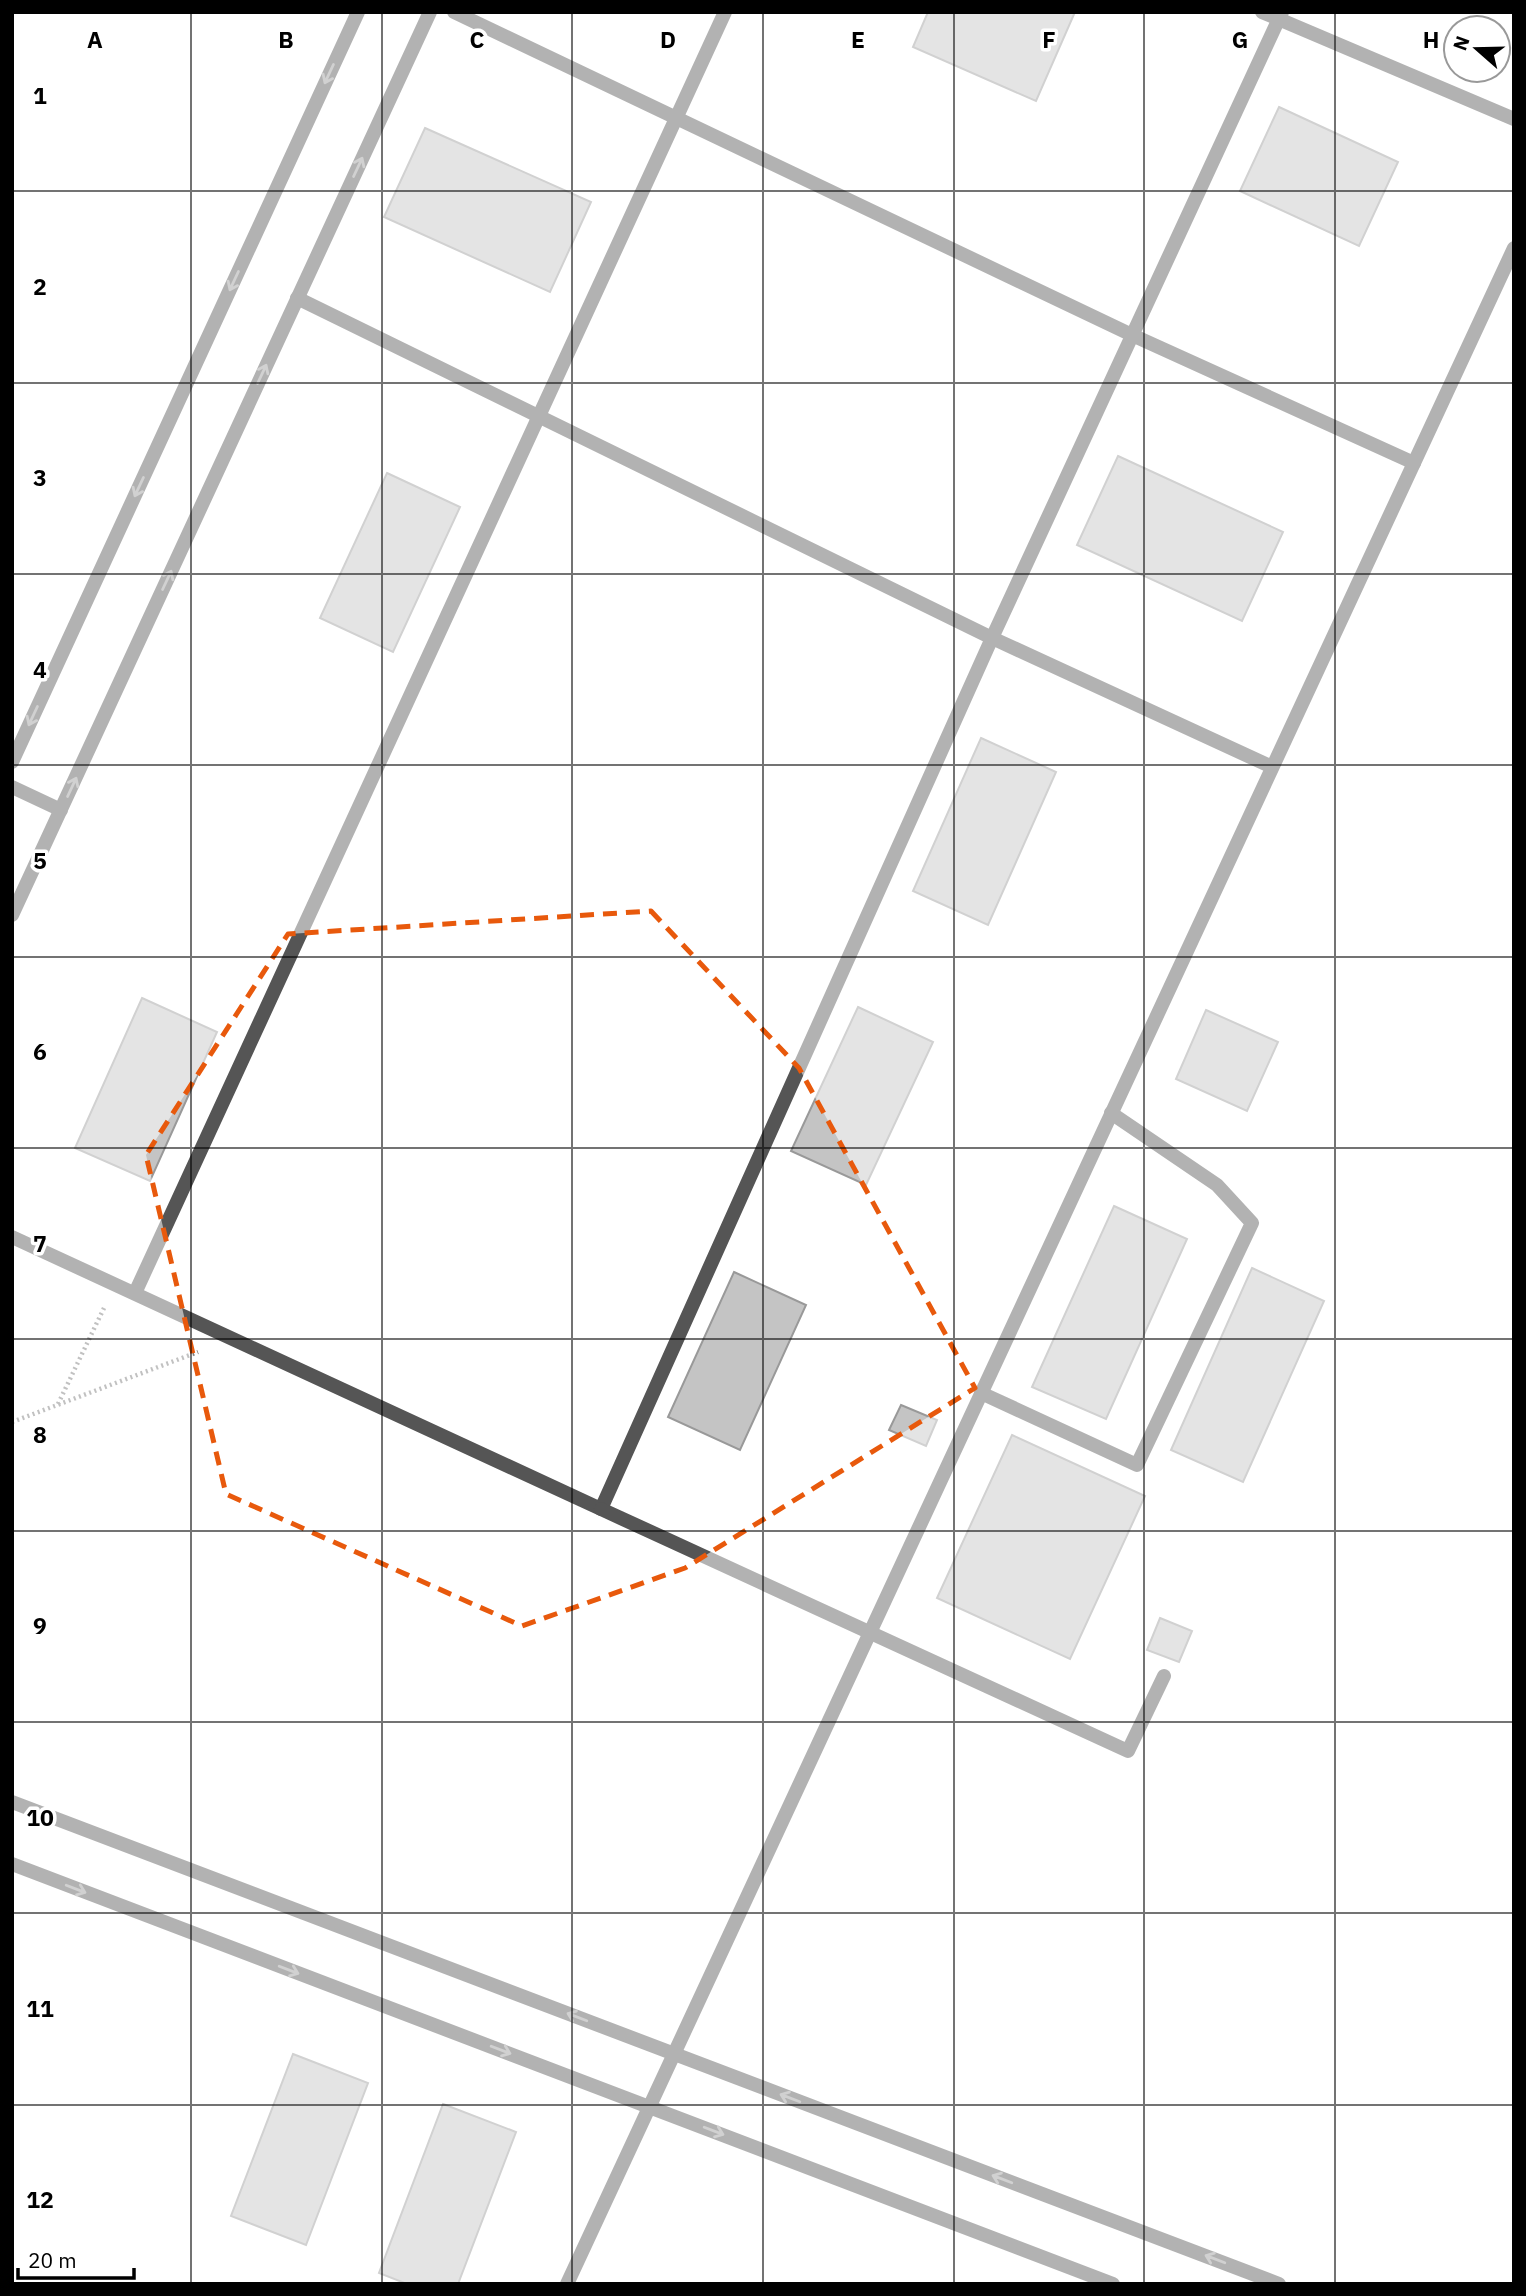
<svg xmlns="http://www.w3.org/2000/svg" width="1526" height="2296" viewBox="0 0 1526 2296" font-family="'IBM Plex Sans',sans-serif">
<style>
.building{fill:#c4c4c4;stroke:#999;stroke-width:2}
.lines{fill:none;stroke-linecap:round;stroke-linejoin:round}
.path{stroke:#777;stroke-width:4.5;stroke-dasharray:2 3.5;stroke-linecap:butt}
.service{stroke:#555;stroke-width:14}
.oneway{stroke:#999}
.marked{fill:none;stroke:#e8590c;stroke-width:5;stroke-dasharray:14 9;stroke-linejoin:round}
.grid{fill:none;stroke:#000;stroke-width:2;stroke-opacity:0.55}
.grid-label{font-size:23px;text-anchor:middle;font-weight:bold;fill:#000;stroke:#fff;stroke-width:7;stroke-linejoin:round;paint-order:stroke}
</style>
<rect width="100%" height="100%" fill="#fff"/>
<!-- building -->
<g class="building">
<polygon points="928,12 1075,12 1036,101 913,47"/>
<polygon points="1279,107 1398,162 1359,246 1240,191"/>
<polygon points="425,128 591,202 550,292 384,217"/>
<polygon points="1118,456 1283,532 1242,621 1077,545"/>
<polygon points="387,473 460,507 393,652 320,618"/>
<polygon points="981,738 1056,772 988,925 913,891"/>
<polygon points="142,998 217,1032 150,1181 75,1148"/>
<polygon points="858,1007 933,1042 866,1185 791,1151"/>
<polygon points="1206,1010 1278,1042 1247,1111 1176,1079"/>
<polygon points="1114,1206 1187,1239 1106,1419 1032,1387"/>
<polygon points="1252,1268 1324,1301 1243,1482 1171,1450"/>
<polygon points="734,1272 806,1305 740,1450 668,1417"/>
<polygon points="901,1405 937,1420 926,1446 889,1430"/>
<polygon points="1012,1435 1145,1496 1070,1659 937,1598"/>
<polygon points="1160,1618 1192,1631 1179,1662 1147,1650"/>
<polygon points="293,2054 368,2083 306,2245 231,2216"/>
<polygon points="443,2104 516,2132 458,2284 407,2284 379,2273"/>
</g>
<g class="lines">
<!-- path -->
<g class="path">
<polyline points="58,1404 104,1308"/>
<polyline points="12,1422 198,1352"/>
</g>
<!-- service -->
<g class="service">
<polyline points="454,12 1132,335 1414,463"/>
<polyline points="1262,12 1514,119"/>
<polyline points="297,298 992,638 1272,767"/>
<polyline points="12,762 358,12"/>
<polyline points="12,787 61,810"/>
<polyline points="12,915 430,12"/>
<polyline points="12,1237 601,1509 992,638 1282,12"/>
<polyline points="135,1293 725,12"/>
<polyline points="981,1393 1137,1465 1252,1223 1217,1185 1111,1113"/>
<polyline points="601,1509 1128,1751 1164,1676"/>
<polyline points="12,1802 1279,2284"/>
<polyline points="12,1864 1113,2284"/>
<polyline points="567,2284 1514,248"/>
</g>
</g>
<!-- one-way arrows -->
<defs><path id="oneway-shaft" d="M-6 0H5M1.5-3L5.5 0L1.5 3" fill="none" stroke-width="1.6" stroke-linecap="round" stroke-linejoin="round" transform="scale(1.75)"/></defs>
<g class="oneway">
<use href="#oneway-shaft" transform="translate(329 74) rotate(115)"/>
<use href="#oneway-shaft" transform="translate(358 167) rotate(-65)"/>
<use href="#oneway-shaft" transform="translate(234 281) rotate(115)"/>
<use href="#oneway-shaft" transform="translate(262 374) rotate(-65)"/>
<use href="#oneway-shaft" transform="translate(139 487) rotate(115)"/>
<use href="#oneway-shaft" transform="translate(167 580) rotate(-65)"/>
<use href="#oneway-shaft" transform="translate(33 716) rotate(115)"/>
<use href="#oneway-shaft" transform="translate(72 787) rotate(-65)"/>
<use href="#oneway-shaft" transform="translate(76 1889) rotate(21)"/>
<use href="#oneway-shaft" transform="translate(289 1970) rotate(21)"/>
<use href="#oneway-shaft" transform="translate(577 2017) rotate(-159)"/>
<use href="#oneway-shaft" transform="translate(501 2050) rotate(21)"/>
<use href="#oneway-shaft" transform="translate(790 2098) rotate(-159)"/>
<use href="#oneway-shaft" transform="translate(714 2131) rotate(21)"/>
<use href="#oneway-shaft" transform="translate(1002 2179) rotate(-159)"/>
<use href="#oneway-shaft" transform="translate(1215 2259) rotate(-159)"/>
</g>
<!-- marked area -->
<path d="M0 0H1526V2296H0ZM651 911 799 1068 975 1388 685 1568 522 1626 226 1494 146 1155 288 934Z" fill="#fff" fill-opacity=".55" fill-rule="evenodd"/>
<path class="marked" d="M651 911 799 1068 975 1388 685 1568 522 1626 226 1494 146 1155 288 934Z"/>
<!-- grid -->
<path class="grid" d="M191 12V2284M382 12V2284M572 12V2284M763 12V2284M954 12V2284M1144 12V2284M1335 12V2284M12 191H1514M12 383H1514M12 574H1514M12 765H1514M12 957H1514M12 1148H1514M12 1339H1514M12 1531H1514M12 1722H1514M12 1913H1514M12 2105H1514"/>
<g class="grid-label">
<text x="95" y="48">A</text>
<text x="286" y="48">B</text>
<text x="477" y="48">C</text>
<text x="668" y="48">D</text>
<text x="858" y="48">E</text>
<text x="1049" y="48">F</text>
<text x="1240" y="48">G</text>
<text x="1431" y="48">H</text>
<text x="40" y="104">1</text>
<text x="40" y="295">2</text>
<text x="40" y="486">3</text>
<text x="40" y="678">4</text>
<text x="40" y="869">5</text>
<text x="40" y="1060">6</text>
<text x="40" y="1252">7</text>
<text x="40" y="1443">8</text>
<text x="40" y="1634">9</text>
<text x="40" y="1826">10</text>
<text x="40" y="2017">11</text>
<text x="40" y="2208">12</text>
</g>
<!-- border -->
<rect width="1526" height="2296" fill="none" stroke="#000000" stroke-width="28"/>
<!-- north arrow -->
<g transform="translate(1477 49) rotate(290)"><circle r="33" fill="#ffffff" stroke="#999999" stroke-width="2"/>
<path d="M0-5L12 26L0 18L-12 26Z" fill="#000000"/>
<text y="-10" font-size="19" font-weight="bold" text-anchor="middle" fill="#000000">N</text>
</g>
<!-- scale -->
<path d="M18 2268v10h116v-10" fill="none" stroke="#000000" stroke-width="3.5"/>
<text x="28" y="2268" font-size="21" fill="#000000" stroke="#ffffff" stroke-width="5" paint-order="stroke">20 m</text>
</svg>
